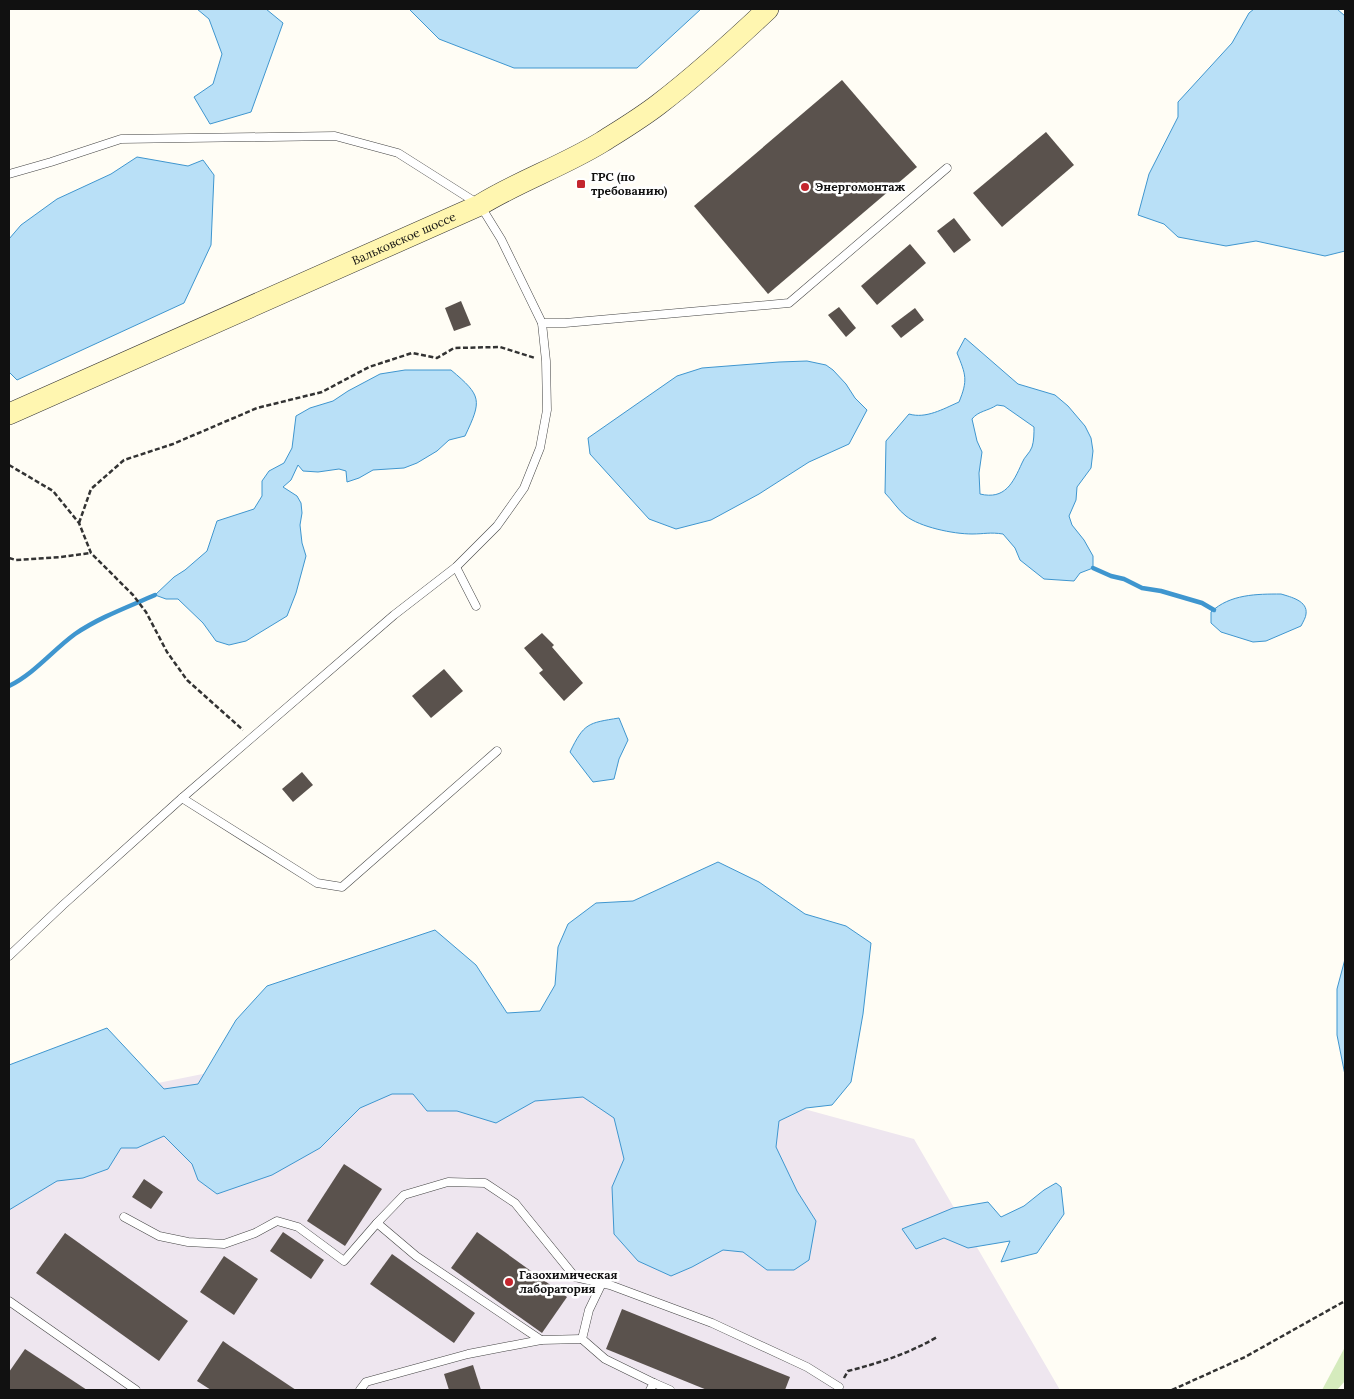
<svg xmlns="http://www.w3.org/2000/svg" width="1354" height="1399" viewBox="0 0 1354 1399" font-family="Lora,serif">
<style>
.industrial{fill:#eee6ef}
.green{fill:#d5ebbd}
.water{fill:#b9e0f7;stroke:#3f96cf;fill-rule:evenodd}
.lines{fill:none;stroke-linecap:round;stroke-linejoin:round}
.stream{stroke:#3f96cf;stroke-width:4.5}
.building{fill:#5a524d}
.service-casing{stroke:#444;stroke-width:9}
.secondary-casing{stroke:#333;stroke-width:22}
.path{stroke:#333;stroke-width:2.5;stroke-dasharray:5 2.5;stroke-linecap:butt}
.service{stroke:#fff;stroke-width:8}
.secondary{stroke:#fff6b0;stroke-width:21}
.poi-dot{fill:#c4262e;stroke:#fff;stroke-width:2}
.labels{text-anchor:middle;stroke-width:5;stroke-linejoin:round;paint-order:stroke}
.poi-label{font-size:12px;font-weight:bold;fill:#111;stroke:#fff;text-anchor:start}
.street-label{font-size:12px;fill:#111;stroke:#fff}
</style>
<rect width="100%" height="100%" fill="#fffdf5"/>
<!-- industrial -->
<polygon class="industrial" points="452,1013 914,1139 1060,1390 9,1390 9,1113 257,1063"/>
<!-- green -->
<polygon class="green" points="1345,1347 1345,1381 1337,1390 1322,1390"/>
<!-- water -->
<g class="water">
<polygon points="197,9 266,9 283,23 251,112 210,124 194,97 213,84 222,54 209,19"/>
<polygon points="409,9 701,9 637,68 514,68 439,39"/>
<polygon points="1254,9 1337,9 1345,16 1345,251 1325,256 1256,241 1226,246 1178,237 1164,224 1138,215 1149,174 1178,117 1178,102 1232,43 1249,13"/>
<polygon points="137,157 188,166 203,160 214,175 211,245 184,303 17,380 9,372 9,239 21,225 57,199 111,174"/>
<path d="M965 338 1018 384 1055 395 1068 406 1085 426 1091 438 1093 451 1091 468 1077 487 1076 500 1069 516 1072 525 1084 540 1093 556V568L1080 573 1074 581 1044 579 1020 560 1015 548 1003 534C990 532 984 534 972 534 953 534 920 527 906 516 898 510 892 500 885 493L886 441 909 414C926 419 943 409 959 402 968 380 966 375 957 353ZM997 405 1004 406 1034 427C1034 433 1034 441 1032 447 1030 453 1024 457 1022 463 1013 483 1005 500 980 494L979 473 982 452 977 441 972 419C978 411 988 411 997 405Z"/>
<polygon points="807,361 826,365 833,370 846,384 855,398 867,410 849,444 809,462 759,494 711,520 676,529 649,519 590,454 588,438 677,376 702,368 779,362"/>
<path d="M405 370H451C482 396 482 400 465 436L449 440 437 451 417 463 404 468 373 470 359 478 347 482 346 471 339 469 318 472 303 471 298 465 291 480 283 487 297 496 301 503 302 513 300 525 302 543 306 556 296 593 287 616 246 641 229 645 216 641 203 623 178 599H166L155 595 174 577 185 570 207 551 217 521 254 509 262 496V481L269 471 284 463 292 448 296 416 310 408 333 401 348 391 380 374Z"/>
<path d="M1281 594C1291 597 1308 601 1306 614 1306 617 1303 622 1301 626L1266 641 1253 642 1221 632 1211 623V612C1230 594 1257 594 1281 594Z"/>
<path d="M619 718 628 740 619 759 614 779 593 782 570 752C584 723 588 723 619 718Z"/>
<polygon points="718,862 759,882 805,914 846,926 871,943 863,1014 851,1082 832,1105 806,1108 779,1121 776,1147 797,1191 816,1221 809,1260 794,1270 767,1270 743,1252 723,1250 692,1267 671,1276 638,1261 614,1234 612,1187 624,1159 614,1118 583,1097 535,1101 496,1123 457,1111 427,1111 413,1094 392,1094 360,1108 320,1148 272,1175 217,1194 198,1180 192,1164 164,1136 137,1148 121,1148 108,1169 83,1178 57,1181 9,1210 9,1065 107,1028 164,1089 198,1084 236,1020 267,986 435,930 476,965 507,1013 540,1011 555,985 558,947 568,924 596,903 633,901"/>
<polygon points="1345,959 1345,1075 1337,1035 1337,989"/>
<polygon points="1056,1183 1061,1187 1064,1214 1037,1253 1001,1262 1010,1241 968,1248 944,1238 916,1249 902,1229 953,1208 988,1202 1001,1217 1024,1206 1044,1190"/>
</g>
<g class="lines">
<!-- stream -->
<g class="stream">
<polyline points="1093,568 1111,576 1124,579 1142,588 1161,591 1202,603 1214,610"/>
<path d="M9 686C34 674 53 650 75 634 100 617 128 607 155 595"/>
</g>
</g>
<!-- building -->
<g class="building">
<polygon points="842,80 917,167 768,294 694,206"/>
<polygon points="1046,132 1074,165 1002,227 973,193"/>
<polygon points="954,218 971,240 954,253 937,231"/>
<polygon points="910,244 926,263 877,305 861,286"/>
<polygon points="461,301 471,325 454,331 445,308"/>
<polygon points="839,307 856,328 846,337 828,315"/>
<polygon points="915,308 924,320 901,338 891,326"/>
<polygon points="542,633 554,645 552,647 583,683 564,701 539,673 543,670 524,648"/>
<polygon points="444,669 463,691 431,718 412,696"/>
<polygon points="302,772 313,785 293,802 282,789"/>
<polygon points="344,1164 382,1189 345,1246 307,1221"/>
<polygon points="144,1179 163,1192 151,1209 132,1197"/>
<polygon points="283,1232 324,1260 311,1279 270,1251"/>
<polygon points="477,1232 567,1297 542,1333 451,1268"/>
<polygon points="65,1233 188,1321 159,1361 36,1273"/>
<polygon points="392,1254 475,1313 454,1343 370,1284"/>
<polygon points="224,1256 258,1279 234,1315 200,1292"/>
<polygon points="622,1309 790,1377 785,1390 707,1390 606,1349"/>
<polygon points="223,1341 230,1346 296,1390 211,1390 197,1381"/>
<polygon points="25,1349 87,1390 9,1390 9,1372"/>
<polygon points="473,1365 481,1390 449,1390 444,1374"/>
</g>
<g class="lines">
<defs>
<g id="service">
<polyline points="9,174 51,162 121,139 335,136 398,153 480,205 501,239 542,323 546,361 547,410 540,448 524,488 497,526 456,567 394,615 182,798 63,905 9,956"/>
<polyline points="542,323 565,323 789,303 947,168"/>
<polyline points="456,567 476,606"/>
<polyline points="182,798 317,883 342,887 497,751"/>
<polyline points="124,1217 159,1236 188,1242 224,1244 255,1233 277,1221 298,1227 344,1261 377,1223"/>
<polyline points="602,1283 589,1310 582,1339 605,1359 654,1383"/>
<polyline points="9,1301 136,1390"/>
<polyline points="541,1340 416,1256 377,1223 404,1195 448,1182 485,1183 515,1203 575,1277 610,1285 712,1323 807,1367 839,1387"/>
<polyline points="360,1390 366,1382 468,1354 541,1340 582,1339"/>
<polyline points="650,1390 654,1383 670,1390"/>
</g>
<g id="secondary">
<path id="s1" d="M9 414 480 205C519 181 563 166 602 142 621 130 641 118 659 104 697 75 733 42 768 9"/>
</g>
</defs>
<!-- service casing -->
<use href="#service" class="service-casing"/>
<!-- secondary casing -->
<use href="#secondary" class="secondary-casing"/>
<!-- path -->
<g class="path">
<polyline points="9,465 53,491 79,523 91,553 133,595 146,612 167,652 187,680 243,730"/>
<polyline points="79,523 91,489 124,460 173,444 257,408 322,392 369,367 412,353 437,358 454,348 500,347 535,358"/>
<polyline points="9,558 16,560 61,557 91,553"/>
<path d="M844 1378 848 1371C879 1363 908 1354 937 1337"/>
<polyline points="1172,1390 1245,1357 1345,1301"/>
</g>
<!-- service -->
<use href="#service" class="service"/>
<!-- secondary -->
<use href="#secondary" class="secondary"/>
</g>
<!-- markers -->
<g class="poi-dot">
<rect x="576" y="179" width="10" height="10" rx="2.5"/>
<circle cx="805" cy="187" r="5"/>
<circle cx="509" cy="1282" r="5"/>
</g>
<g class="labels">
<!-- poi labels -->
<g class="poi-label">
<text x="591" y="181">ГРС (по<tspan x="591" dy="14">требованию)</tspan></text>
<text x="815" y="191">Энергомонтаж</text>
<text x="519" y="1279">Газохимическая<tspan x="519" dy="14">лаборатория</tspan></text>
</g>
<!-- street labels -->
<g class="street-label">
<text dy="4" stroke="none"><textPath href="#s1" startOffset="432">Вальковское шоссе</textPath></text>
</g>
</g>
<!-- border -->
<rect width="1354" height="1399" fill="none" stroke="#111111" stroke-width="20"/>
</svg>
